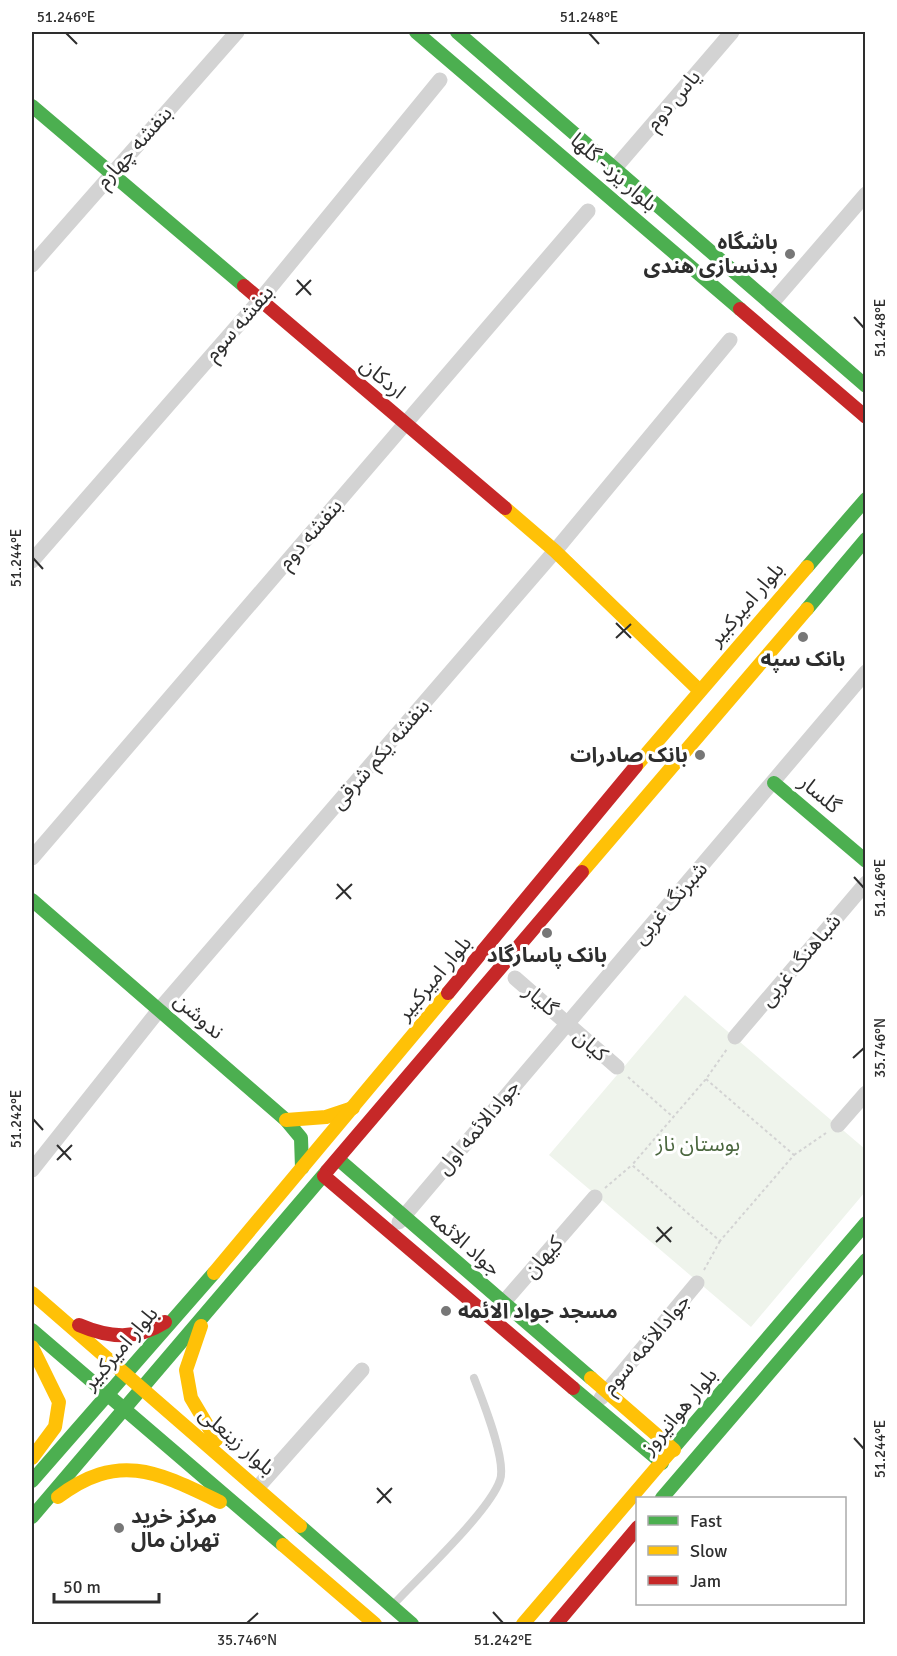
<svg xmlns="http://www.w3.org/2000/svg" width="897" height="1656" viewBox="0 0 897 1656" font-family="Signika,'Noto Sans Arabic',sans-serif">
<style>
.green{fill:#eff4ec}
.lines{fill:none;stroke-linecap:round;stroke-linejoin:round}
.path{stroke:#d3d3d3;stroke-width:2;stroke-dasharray:3 3;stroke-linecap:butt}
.lane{stroke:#d3d3d3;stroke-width:8}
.street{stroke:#d3d3d3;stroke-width:15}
.fast{stroke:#4caf50;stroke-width:14}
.slow{stroke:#ffc107;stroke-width:14}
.jam{stroke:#c62828;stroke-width:14}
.ticks{fill:none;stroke:#2e2e2e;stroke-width:2}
.poi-dot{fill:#777;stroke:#fff;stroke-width:2}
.labels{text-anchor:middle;stroke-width:6;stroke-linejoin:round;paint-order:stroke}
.street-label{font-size:21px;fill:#2e2e2e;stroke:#fff}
.poi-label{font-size:21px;font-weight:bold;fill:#2e2e2e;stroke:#fff;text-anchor:end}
.park-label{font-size:21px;fill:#4b673f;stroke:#fff}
.neatline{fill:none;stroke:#2e2e2e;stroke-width:2}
.ticks-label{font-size:15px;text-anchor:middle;fill:#2e2e2e}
</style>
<rect width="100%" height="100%" fill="#fff"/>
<!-- green -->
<polygon class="green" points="685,995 865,1149 865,1192 751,1327 549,1155"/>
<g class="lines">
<!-- path -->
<g class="path">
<polyline points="628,1077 673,1117"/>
<polyline points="706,1079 794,1155 720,1241 632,1165 706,1079 727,1049"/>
<polyline points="794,1155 826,1133"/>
<polyline points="605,1188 632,1165"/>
<polyline points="704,1270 720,1241"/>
</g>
<!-- lane -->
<path class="lane" d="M393 1605C418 1578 490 1511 500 1480 507 1460 482 1399 474 1378"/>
<!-- street -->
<g class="street">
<polyline points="615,168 732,32"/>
<polyline points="32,265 237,32"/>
<polyline points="771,304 866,194"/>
<polyline points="32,561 260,300 440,80"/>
<polyline points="32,858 588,211"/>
<polyline points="515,978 617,1067"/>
<polyline points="735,1037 866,883"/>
<polyline points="838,1125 866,1093"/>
<polyline points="32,1170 159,1010 555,551 730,340"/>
<polyline points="399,1222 866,672"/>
<polyline points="497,1310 595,1197"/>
<polyline points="601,1398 697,1283"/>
<polyline points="259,1486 362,1370"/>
</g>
<!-- fast -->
<g class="fast">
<polyline points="416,32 740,309"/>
<polyline points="457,32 866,386"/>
<polyline points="32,106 244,286"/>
<polyline points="807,567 866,499"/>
<polyline points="807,609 866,539"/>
<polyline points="774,783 866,861"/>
<polyline points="32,900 286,1120 301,1138 302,1168"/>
<polyline points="338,1159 591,1378"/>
<polyline points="32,1330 283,1545"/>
<polyline points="573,1388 662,1463"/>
<polyline points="670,1452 866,1223"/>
<polyline points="32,1481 214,1273"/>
<polyline points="662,1498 866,1260"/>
<polyline points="32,1517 327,1171"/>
<polyline points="300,1526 412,1624"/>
</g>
<!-- slow -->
<g class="slow">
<polyline points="505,508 555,551 699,690"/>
<polyline points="636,766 807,567"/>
<polyline points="582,872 807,609"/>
<polyline points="286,1120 326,1117 353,1108"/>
<polyline points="214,1273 448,993"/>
<polyline points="32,1293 300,1526"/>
<polyline points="201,1326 186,1370 191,1398 216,1440"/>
<polyline points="32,1347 59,1402 55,1427 32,1458"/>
<polyline points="591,1378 674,1450"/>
<path d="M58 1497C119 1451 158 1472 220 1502"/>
<polyline points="283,1545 375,1624"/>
<polyline points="523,1624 670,1452"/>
</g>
<!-- jam -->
<g class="jam">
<polyline points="244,286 505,508"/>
<polyline points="740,309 866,417"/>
<polyline points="448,993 636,766"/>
<polyline points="327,1171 582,872"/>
<polyline points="324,1176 573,1388"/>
<path d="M79 1325C109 1338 137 1340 165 1322"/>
<polyline points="556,1624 638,1527"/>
</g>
</g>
<!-- ticks -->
<path class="ticks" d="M66 33 77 44M589 33 599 44M297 280 311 295M296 295 311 280M854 317 864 328M33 558 43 569M616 623 631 638M616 638 631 624M854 877 864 888M337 884 351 899M336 899 352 884M853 1058 864 1048M33 1119 43 1130M57 1145 71 1160M57 1160 72 1145M657 1227 671 1242M656 1242 672 1227M854 1438 864 1449M377 1488 391 1503M377 1503 392 1488M493 1612 503 1623M247 1623 258 1613"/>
<!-- markers -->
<g class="poi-dot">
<circle cx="790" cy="254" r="6"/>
<circle cx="803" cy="637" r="6"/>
<circle cx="700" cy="755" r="6"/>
<circle cx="547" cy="933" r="6"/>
<circle cx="446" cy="1311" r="6"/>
<circle cx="119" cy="1528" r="6"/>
</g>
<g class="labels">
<!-- street labels -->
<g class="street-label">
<text transform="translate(673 100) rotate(-50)" y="7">یاس دوم</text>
<text transform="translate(134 147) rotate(-48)" y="7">بنفشه چهارم</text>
<text transform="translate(614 172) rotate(41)" y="7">بلوار یزد- گلها</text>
<text transform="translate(239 323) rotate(-49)" y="7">بنفشه سوم</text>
<text transform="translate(383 378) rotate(40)" y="7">اردکان</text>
<text transform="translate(310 534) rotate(-49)" y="7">بنفشه دوم</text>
<text transform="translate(746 604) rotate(-49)" y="7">بلوار امیرکبیر</text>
<text transform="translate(380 754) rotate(-49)" y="7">بنفشه یکم شرقی</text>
<text transform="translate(820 794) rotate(40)" y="7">گلسار</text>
<text transform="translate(670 903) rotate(-49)" y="7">شبرنگ غربی</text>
<text transform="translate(800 960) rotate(-50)" y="7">شباهنگ غربی</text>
<text transform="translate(434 978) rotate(-50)" y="7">بلوار امیرکبیر</text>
<text transform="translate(541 1000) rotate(41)" y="7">گلیار</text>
<text transform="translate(199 1016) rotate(41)" y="7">ندوشن</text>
<text transform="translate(591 1045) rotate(41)" y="7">کیان</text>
<text transform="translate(478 1127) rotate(-50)" y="7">جوادالائمه اول</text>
<text transform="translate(465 1243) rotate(41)" y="7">جواد الائمه</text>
<text transform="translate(543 1257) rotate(-49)" y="7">کیهان</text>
<text transform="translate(646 1344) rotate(-50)" y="7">جوادالائمه سوم</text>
<text transform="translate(120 1348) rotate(-49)" y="7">بلوار امیرکبیر</text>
<text transform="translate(679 1411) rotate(-50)" y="7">بلوار هوانیروز</text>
<text transform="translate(237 1441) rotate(41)" y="7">بلوار زینعلی</text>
</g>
<!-- poi labels -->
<g class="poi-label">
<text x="778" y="249">باشگاه<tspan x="778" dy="24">بدنسازی هندی</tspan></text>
<text x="803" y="666" text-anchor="middle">بانک سپه</text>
<text x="688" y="762">بانک صادرات</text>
<text x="547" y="962" text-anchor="middle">بانک پاسارگاد</text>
<text x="458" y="1318" text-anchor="start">مسجد جواد الائمه</text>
<text x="131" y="1523" text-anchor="start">مرکز خرید<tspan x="131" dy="24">تهران مال</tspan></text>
</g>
<!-- park labels -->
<g class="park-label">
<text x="698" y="1151">بوستان ناز</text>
</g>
</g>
<!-- border -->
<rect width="897" height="1656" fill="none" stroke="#ffffff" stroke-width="66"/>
<!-- legend -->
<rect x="636" y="1497" width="210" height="108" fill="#ffffff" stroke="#ababab" stroke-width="1.5"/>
<rect x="648" y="1516" width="30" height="9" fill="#4caf50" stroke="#ababab" stroke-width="1.5"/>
<text x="690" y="1527" font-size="18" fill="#2e2e2e">Fast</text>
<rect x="648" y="1546" width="30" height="9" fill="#ffc107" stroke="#ababab" stroke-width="1.5"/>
<text x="690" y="1557" font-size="18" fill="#2e2e2e">Slow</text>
<rect x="648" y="1576" width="30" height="9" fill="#c62828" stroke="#ababab" stroke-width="1.5"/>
<text x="690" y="1587" font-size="18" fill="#2e2e2e">Jam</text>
<!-- scale -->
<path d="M54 1593v9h105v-9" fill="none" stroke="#2e2e2e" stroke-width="3"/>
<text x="63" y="1593" font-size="18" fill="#2e2e2e" stroke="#ffffff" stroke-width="4.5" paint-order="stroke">50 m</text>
<rect x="33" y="33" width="831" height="1590" class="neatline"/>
<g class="ticks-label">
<text x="66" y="22">51.246°E</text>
<text x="589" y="22">51.248°E</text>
<text transform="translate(880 328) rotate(-90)" y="5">51.248°E</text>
<text transform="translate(16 558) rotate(-90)" y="5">51.244°E</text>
<text transform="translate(880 888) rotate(-90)" y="5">51.246°E</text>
<text transform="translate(880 1048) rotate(-90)" y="5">35.746°N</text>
<text transform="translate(16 1119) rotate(-90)" y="5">51.242°E</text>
<text transform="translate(880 1449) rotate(-90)" y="5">51.244°E</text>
<text x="247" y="1645">35.746°N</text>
<text x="503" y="1645">51.242°E</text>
</g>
</svg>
